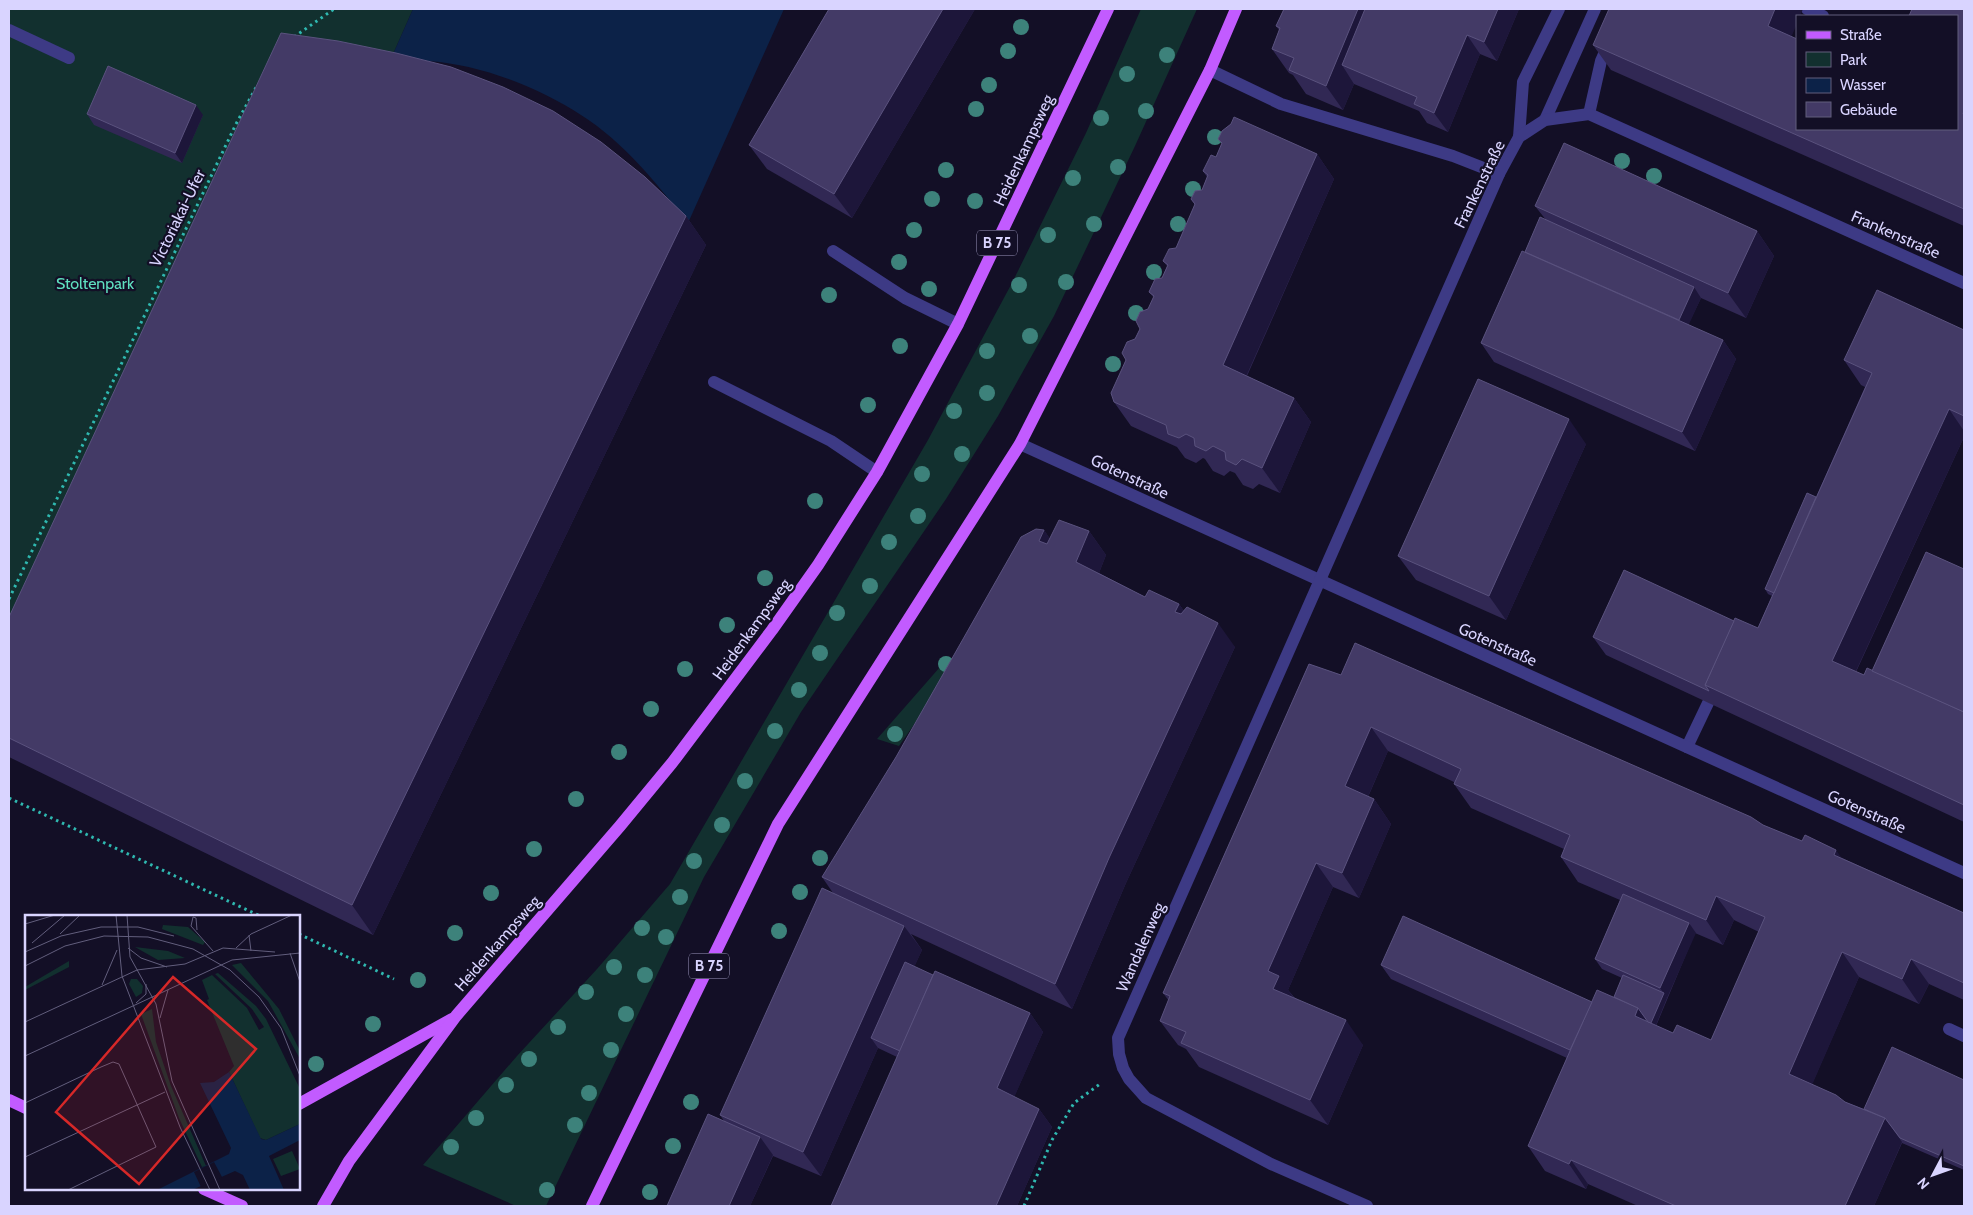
<svg xmlns="http://www.w3.org/2000/svg" width="1973" height="1215" viewBox="0 0 1973 1215" font-family="Cabin,sans-serif">
<style>
.green{fill:#12302f}
.water{fill:#0c2248}
.lines{fill:none;stroke-linecap:round;stroke-linejoin:round}
.path{stroke:#2fb8b0;stroke-width:3;stroke-dasharray:2.5 4;stroke-linecap:butt}
.lane{stroke:#3d3a85;stroke-width:12}
.street{stroke:#3d3a85;stroke-width:12}
.primary{stroke:#c25bff;stroke-width:12}
.tree{fill:#3d827b}
.wall{fill:#312854;fill-rule:evenodd}
.shaded-wall{fill:#1d163a}
.building{fill:#433a66;stroke:#5a527e}
.labels{text-anchor:middle;stroke-width:4.5;stroke-linejoin:round;paint-order:stroke}
.shield{fill:#130f26;stroke:#9e99be;stroke-width:1}
.shield-label{font-size:15px;font-weight:bold;fill:#d9d4ff}
.street-label{font-size:16px;fill:#d9d4ff;stroke:#130f26}
.park-label{font-size:16px;fill:#5fe0c0;stroke:#130f26}
.inset-road{fill:none;stroke:#625e7d;stroke-width:1}
.view{fill:#d62828;fill-opacity:0.15;stroke:#d62828;stroke-width:2.5}
.inset-edge{fill:none;stroke:#d9d4ff;stroke-width:2.5}
</style>
<rect width="100%" height="100%" fill="#130f26"/>
<!-- green -->
<g class="green">
<polygon points="9,9 413,9 390,61 9,652"/>
<polygon points="1141,9 1197,9 1135,146 1054,316 998,416 946,499 801,712 704,877 546,1206 516,1206 423,1165 517,1056 597,969 670,884 928,440 1013,281 1086,133"/>
<polygon points="947,659 957,663 899,746 877,739"/>
</g>
<!-- water -->
<path class="water" d="M413 9H784L688 223C657 184 624 142 581 115 538 87 479 64 428 61 415 60 402 61 390 61Z"/>
<g class="lines">
<!-- path -->
<g class="path">
<polyline points="294,37 334,9"/>
<polyline points="9,599 236,124 258,84"/>
<polyline points="9,798 260,916"/>
<polyline points="299,934 394,979"/>
<polyline points="1024,1206 1052,1140 1074,1103 1100,1084"/>
</g>
<!-- lane -->
<g class="lane">
<polyline points="1807,9 1823,16"/>
<polyline points="9,30 69,58"/>
<polyline points="1210,70 1281,104 1453,156 1499,174"/>
<polyline points="1589,114 1601,61 1609,43"/>
<polyline points="1545,120 1595,9"/>
<polyline points="1519,137 1523,82 1559,9"/>
<polyline points="833,251 905,298 958,324"/>
<polyline points="714,382 831,441 877,472"/>
<polyline points="1687,747 1708,703"/>
<polyline points="1949,1029 1964,1036"/>
</g>
<!-- street -->
<g class="street">
<polyline points="1020,444 1964,873"/>
<polyline points="1367,1206 1271,1164 1146,1098 1129,1079 1123,1068 1119,1054 1118,1038 1499,174 1519,137 1545,120 1589,114 1964,283"/>
</g>
<!-- primary -->
<g class="primary">
<polyline points="9,1100 26,1108"/>
<polyline points="299,1104 452,1019"/>
<polyline points="204,1189 242,1206"/>
<polyline points="323,1206 349,1161 456,1016 620,826 672,763 772,630 818,565 877,472 958,324 1108,9"/>
<polyline points="592,1206 778,824 1020,444 1210,70 1236,9"/>
</g>
</g>
<!-- trees -->
<g class="tree">
<circle cx="1021" cy="27" r="8"/>
<circle cx="1008" cy="51" r="8"/>
<circle cx="1167" cy="55" r="8"/>
<circle cx="1127" cy="74" r="8"/>
<circle cx="989" cy="85" r="8"/>
<circle cx="976" cy="109" r="8"/>
<circle cx="1146" cy="111" r="8"/>
<circle cx="1101" cy="118" r="8"/>
<circle cx="1215" cy="137" r="8"/>
<circle cx="1622" cy="161" r="8"/>
<circle cx="1118" cy="167" r="8"/>
<circle cx="946" cy="170" r="8"/>
<circle cx="1654" cy="176" r="8"/>
<circle cx="1073" cy="178" r="8"/>
<circle cx="1193" cy="189" r="8"/>
<circle cx="932" cy="199" r="8"/>
<circle cx="975" cy="201" r="8"/>
<circle cx="1094" cy="224" r="8"/>
<circle cx="1178" cy="224" r="8"/>
<circle cx="914" cy="230" r="8"/>
<circle cx="1048" cy="235" r="8"/>
<circle cx="899" cy="262" r="8"/>
<circle cx="1154" cy="272" r="8"/>
<circle cx="1066" cy="282" r="8"/>
<circle cx="1019" cy="285" r="8"/>
<circle cx="929" cy="289" r="8"/>
<circle cx="829" cy="295" r="8"/>
<circle cx="1136" cy="313" r="8"/>
<circle cx="1030" cy="336" r="8"/>
<circle cx="900" cy="346" r="8"/>
<circle cx="987" cy="351" r="8"/>
<circle cx="1113" cy="364" r="8"/>
<circle cx="987" cy="393" r="8"/>
<circle cx="868" cy="405" r="8"/>
<circle cx="954" cy="411" r="8"/>
<circle cx="962" cy="454" r="8"/>
<circle cx="922" cy="474" r="8"/>
<circle cx="815" cy="501" r="8"/>
<circle cx="918" cy="516" r="8"/>
<circle cx="889" cy="542" r="8"/>
<circle cx="765" cy="578" r="8"/>
<circle cx="870" cy="586" r="8"/>
<circle cx="837" cy="613" r="8"/>
<circle cx="727" cy="625" r="8"/>
<circle cx="820" cy="653" r="8"/>
<circle cx="946" cy="664" r="8"/>
<circle cx="685" cy="669" r="8"/>
<circle cx="799" cy="690" r="8"/>
<circle cx="651" cy="709" r="8"/>
<circle cx="775" cy="731" r="8"/>
<circle cx="895" cy="734" r="8"/>
<circle cx="619" cy="752" r="8"/>
<circle cx="745" cy="781" r="8"/>
<circle cx="576" cy="799" r="8"/>
<circle cx="722" cy="825" r="8"/>
<circle cx="534" cy="849" r="8"/>
<circle cx="820" cy="858" r="8"/>
<circle cx="694" cy="861" r="8"/>
<circle cx="800" cy="892" r="8"/>
<circle cx="491" cy="893" r="8"/>
<circle cx="680" cy="897" r="8"/>
<circle cx="642" cy="928" r="8"/>
<circle cx="779" cy="931" r="8"/>
<circle cx="455" cy="933" r="8"/>
<circle cx="666" cy="937" r="8"/>
<circle cx="614" cy="967" r="8"/>
<circle cx="645" cy="975" r="8"/>
<circle cx="418" cy="980" r="8"/>
<circle cx="586" cy="992" r="8"/>
<circle cx="626" cy="1014" r="8"/>
<circle cx="373" cy="1024" r="8"/>
<circle cx="558" cy="1027" r="8"/>
<circle cx="611" cy="1050" r="8"/>
<circle cx="529" cy="1059" r="8"/>
<circle cx="316" cy="1064" r="8"/>
<circle cx="506" cy="1085" r="8"/>
<circle cx="589" cy="1093" r="8"/>
<circle cx="691" cy="1102" r="8"/>
<circle cx="476" cy="1118" r="8"/>
<circle cx="575" cy="1125" r="8"/>
<circle cx="673" cy="1146" r="8"/>
<circle cx="451" cy="1147" r="8"/>
<circle cx="547" cy="1190" r="8"/>
<circle cx="650" cy="1192" r="8"/>
</g>
<!-- wall -->
<g class="wall">
<polygon points="829,9 975,9 852,218 767,169 749,145"/>
<polygon points="1284,9 1519,9 1497,61 1480,54 1448,132 1427,123 1419,111 1354,84 1343,110 1306,94 1293,75 1289,73 1272,49 1279,30 1276,26"/>
<polygon points="1964,9 1964,226 1611,70 1593,45 1791,36 1957,129"/>
<polygon points="87,114 203,115 182,163 94,125"/>
<polygon points="1218,139 1317,154 1334,179 1247,376 1294,398 1311,422 1280,493 1259,484 1253,489 1243,485 1235,473 1230,471 1224,476 1213,471 1205,459 1203,458 1196,463 1185,458 1177,447 1131,426 1114,402 1135,339 1154,298 1149,292 1162,278 1167,266 1163,261 1176,248 1195,205 1191,199 1202,190 1207,177 1203,171 1216,157 1222,144"/>
<polygon points="1535,206 1757,231 1774,256 1746,318 1701,298 1688,325 1723,340 1736,359 1695,451 1494,362 1481,343 1525,252 1546,220"/>
<polygon points="686,216 706,245 373,935 9,757 9,617"/>
<polygon points="1964,330 1964,437 1856,672 1864,675 1872,671 1964,569 1964,822 1606,655 1593,637 1734,621 1758,628 1772,596 1768,594 1765,589 1816,497 1865,387 1861,385 1844,360"/>
<polygon points="1586,444 1506,620 1416,580 1398,556"/>
<polygon points="1044,530 1050,539 1089,531 1106,555 1099,573 1145,597 1179,604 1184,611 1235,647 1126,883 1072,1009 911,934 922,950 914,967 933,975 1030,1013 1043,1032 1014,1097 1039,1109 1052,1127 1017,1206 831,1206 897,1057 878,1048 821,1176 773,1156 750,1206 667,1206 724,1121 720,1115 833,893 822,877"/>
<path d="M1309 664 1763 825 1842 858 1964 913V1000L1929 984 1919 1004 1859 977 1812 1084 1845 1102 1864 1109 1964 1080V1170L1902 1143 1874 1206H1638L1588 1184 1586 1189 1545 1171 1528 1146 1567 1058 1391 979 1381 965 1592 1002 1614 997 1622 978 1602 969 1595 959 1620 900 1578 882 1561 857 1564 849 1471 808 1454 784V782L1388 751 1368 797 1374 799 1391 824 1359 898 1333 887 1288 990 1294 997 1363 1045 1328 1125 1199 1067 1186 1049 1178 1045 1160 1021 1169 1001 1163 993ZM1734 920 1759 932 1711 1040 1673 1033 1656 1026 1695 933 1723 945Z"/>
</g>
<!-- shaded-wall -->
<g class="shaded-wall">
<polygon points="943,9 975,9 852,218 834,194"/>
<polygon points="1358,9 1386,9 1342,65 1354,84 1343,110 1326,86"/>
<polygon points="1498,9 1519,9 1497,61 1484,42"/>
<polygon points="1775,9 1803,9 1800,16 1797,16 1797,24 1785,51 1768,26"/>
<polygon points="1467,35 1480,54 1448,132 1434,113"/>
<polygon points="196,105 203,115 182,163 175,153"/>
<polygon points="1317,154 1334,179 1240,390 1223,365"/>
<polygon points="686,216 706,245 373,935 352,905"/>
<polygon points="1757,231 1774,256 1746,318 1728,293"/>
<polygon points="1694,287 1701,298 1684,335 1676,325"/>
<polygon points="1723,340 1736,359 1695,451 1682,432"/>
<polygon points="1294,398 1311,422 1280,493 1262,468"/>
<polygon points="1949,409 1964,431 1964,437 1849,686 1832,661"/>
<polygon points="1569,419 1586,444 1506,620 1489,596"/>
<polygon points="1044,530 1061,555 1039,541"/>
<polygon points="1089,531 1106,555 1094,586 1076,562"/>
<polygon points="1179,604 1196,628 1175,612"/>
<polygon points="1218,623 1235,647 1126,883 1072,1009 1055,984 1109,858"/>
<polygon points="1371,727 1388,751 1362,810 1345,786"/>
<polygon points="1374,799 1391,824 1359,898 1342,873"/>
<polygon points="1836,850 1853,874 1834,855"/>
<polygon points="1316,863 1333,887 1288,990 1296,1001 1273,989 1268,971"/>
<polygon points="1716,896 1734,920 1723,945 1706,920"/>
<polygon points="1689,923 1696,933 1667,998 1660,988"/>
<polygon points="904,926 922,950 880,1042 871,1038 878,1048 821,1176 803,1152"/>
<polygon points="1842,952 1859,977 1806,1099 1789,1074"/>
<polygon points="1911,959 1929,984 1919,1004 1902,979"/>
<polygon points="1664,993 1667,998 1654,1030 1635,1016 1638,1008"/>
<polygon points="1030,1013 1043,1032 1010,1107 997,1088"/>
<polygon points="1346,1020 1363,1045 1328,1125 1310,1100"/>
<polygon points="1039,1109 1052,1127 1017,1206 996,1206"/>
<polygon points="1885,1118 1902,1142 1874,1206 1845,1206"/>
<polygon points="760,1137 773,1155 750,1206 729,1206"/>
<polygon points="1571,1160 1588,1184 1586,1189 1569,1164"/>
</g>
<!-- building -->
<g class="building">
<polygon points="829,9 943,9 834,194 749,145"/>
<polygon points="1284,9 1358,9 1326,86 1289,70 1294,58 1272,49 1280,28 1276,26"/>
<polygon points="1365,9 1498,9 1484,42 1467,35 1434,113 1414,104 1417,97 1342,65"/>
<polygon points="1609,9 1775,9 1768,26 1797,39 1797,129 1957,129 1957,16 1909,16 1912,9 1964,9 1964,110 1963,114 1964,114 1964,209 1593,45"/>
<polygon points="281,33 338,41 396,53 451,67 503,87 553,111 601,142 645,177 686,216 352,905 9,738 9,617"/>
<polygon points="108,66 196,105 175,153 87,114"/>
<polygon points="1234,117 1317,154 1223,365 1294,398 1262,468 1242,459 1236,465 1226,460 1225,452 1213,446 1206,451 1195,446 1194,438 1186,434 1179,438 1168,434 1166,425 1114,402 1111,393 1126,360 1122,353 1127,342 1135,339 1140,329 1136,321 1140,312 1148,309 1154,296 1149,292 1155,279 1162,278 1168,265 1163,261 1169,249 1176,248 1195,204 1191,199 1195,191 1202,190 1208,175 1203,171 1211,155 1216,157 1222,143 1218,139 1222,131 1231,124"/>
<polygon points="1564,143 1757,231 1728,293 1535,206"/>
<polygon points="1540,217 1694,287 1679,320 1525,252"/>
<polygon points="1522,251 1723,340 1682,432 1481,343"/>
<polygon points="1877,290 1964,330 1964,416 1949,409 1832,661 1864,675 1867,668 1964,712 1964,805 1705,685 1735,618 1758,628 1872,373 1844,360"/>
<polygon points="1478,379 1569,419 1489,596 1398,556"/>
<polygon points="1807,493 1816,497 1774,593 1765,589"/>
<polygon points="1059,520 1089,531 1076,562 1145,597 1149,590 1179,604 1175,612 1181,614 1187,607 1218,623 1109,858 1055,984 822,877 896,757 1021,537 1036,529 1044,530 1039,541 1047,544"/>
<polygon points="1926,552 1964,569 1964,712 1872,671"/>
<polygon points="1624,570 1734,621 1705,685 1709,691 1593,637"/>
<polygon points="1355,643 1751,817 1763,825 1802,841 1805,835 1836,850 1834,855 1964,913 1964,983 1911,959 1902,979 1842,952 1789,1074 1836,1095 1845,1102 1885,1118 1845,1206 1676,1206 1571,1160 1569,1164 1528,1146 1597,990 1636,1007 1638,1008 1635,1016 1673,1033 1677,1025 1711,1040 1765,917 1716,896 1706,920 1561,857 1570,835 1454,784 1461,769 1371,727 1345,786 1374,799 1342,873 1316,863 1268,971 1279,976 1273,989 1346,1020 1310,1100 1181,1043 1186,1032 1160,1021 1170,996 1163,993 1309,664 1341,675"/>
<polygon points="822,888 904,926 803,1152 720,1115"/>
<polygon points="1623,894 1689,923 1660,988 1595,959"/>
<polygon points="1403,916 1592,1002 1570,1050 1381,965"/>
<polygon points="905,962 933,975 900,1051 871,1038"/>
<polygon points="935,971 1030,1013 997,1088 1039,1109 996,1206 831,1206"/>
<polygon points="1623,975 1664,993 1651,1023 1648,1022 1638,1008 1614,997"/>
<polygon points="1892,1047 1964,1080 1964,1166 1900,1138 1885,1118 1864,1109"/>
<polygon points="708,1114 760,1137 729,1206 667,1206"/>
</g>
<g class="labels">
<!-- shield labels -->
<g class="shield">
<rect x="977" y="230.5" width="40" height="25" rx="4"/>
<rect x="689" y="953.5" width="40" height="25" rx="4"/>
</g>
<g class="shield-label">
<text x="997" y="248">B 75</text>
<text x="709" y="971">B 75</text>
</g>
<!-- street labels -->
<g class="street-label">
<text transform="translate(1023 150) rotate(-65)" y="6">Heidenkampsweg</text>
<text transform="translate(1479 184) rotate(-64)" y="6">Frankenstraße</text>
<text transform="translate(177 218) rotate(-64)" y="6">Victoriakai-Ufer</text>
<text transform="translate(1896 234) rotate(24)" y="6">Frankenstraße</text>
<text transform="translate(1130 476) rotate(25)" y="6">Gotenstraße</text>
<text transform="translate(751 629) rotate(-54)" y="6">Heidenkampsweg</text>
<text transform="translate(1498 644) rotate(24)" y="6">Gotenstraße</text>
<text transform="translate(1867 811) rotate(24)" y="6">Gotenstraße</text>
<text transform="translate(497 943) rotate(-49)" y="6">Heidenkampsweg</text>
<text transform="translate(1140 947) rotate(-66)" y="6">Wandalenweg</text>
</g>
<!-- park labels -->
<g class="park-label">
<text x="95" y="289">Stoltenpark</text>
</g>
</g>
<!-- overview -->
<g transform="translate(25 915)">
<rect width="275" height="275" fill="#130f26"/>
<path d="M138 10 163 12 180 27 178 30 137 14ZM110 32 143 36 160 43 133 45ZM44 46V52L0 75V72ZM216 48 254 94 275 136V144L243 86 207 50ZM193 58 231 91 241 104 275 174V209L241 225 235 223 204 157 209 151 182 85 184 84 177 65 187 60 222 93 234 115 239 112 227 94 190 59ZM106 64H112L118 71 117 78 111 82 104 69ZM127 94 131 127 146 171 181 251 177 252 154 203 116 99ZM267 236 275 254 256 261 248 244Z" fill="#12302f"/>
<path d="M204 157 236 224 241 225 275 209V225L244 241 259 275H225L218 260 210 256 167 275H132L204 239 206 233 175 168 189 167Z" fill="#0c2248"/>
<path d="M189 247 197 262 176 272 169 257Z" fill="#130f26"/>
<path class="inset-road" d="M91 0 97 61 155 212 185 275M102 0 105 42 131 89 147 166 195 275M0 9 30 0M172 15 171 3 168 2 166 11 188 36M35 19 55 0M224 20 226 36M7 28 40 0M103 33 116 43 142 52M211 33 226 19 267 0M0 37 36 21 76 12H113L149 21M265 38 275 67M0 51 40 31 79 21 123 22 168 34 205 55 234 82 256 113 275 161M77 70 92 35M111 88 121 79V69M135 103 143 75M0 107 112 55 160 49 198 33 250 37M0 141 207 45 275 38M0 188 76 152 88 147 94 149 131 232 43 275M0 242 140 177"/>
<path class="view" d="M148 62 231 134 114 269 31 197Z"/>
<rect width="275" height="275" class="inset-edge"/>
</g>
<!-- border -->
<rect width="1973" height="1215" fill="none" stroke="#d9d4ff" stroke-width="20"/>
<!-- legend -->
<rect x="1796" y="15" width="162" height="115" fill="#130f26" stroke="#625e7d"/>
<rect x="1806" y="31" width="25" height="8" fill="#c25bff" stroke="#625e7d"/>
<text x="1840" y="40" font-size="15" fill="#d9d4ff">Straße</text>
<rect x="1806" y="52" width="25" height="15" fill="#12302f" stroke="#625e7d"/>
<text x="1840" y="65" font-size="15" fill="#d9d4ff">Park</text>
<rect x="1806" y="78" width="25" height="15" fill="#0c2248" stroke="#625e7d"/>
<text x="1840" y="90" font-size="15" fill="#d9d4ff">Wasser</text>
<rect x="1806" y="102" width="25" height="15" fill="#433a66" stroke="#625e7d"/>
<text x="1840" y="115" font-size="15" fill="#d9d4ff">Gebäude</text>
<!-- north arrow -->
<g transform="translate(1933 1175) rotate(229)" stroke="#130f26" stroke-width="4" paint-order="stroke">
<path d="M0-4L9 19L0 12L-9 19Z" fill="#d9d4ff"/>
<text y="-8" font-size="14" font-weight="bold" text-anchor="middle" fill="#d9d4ff">N</text>
</g>
</svg>
